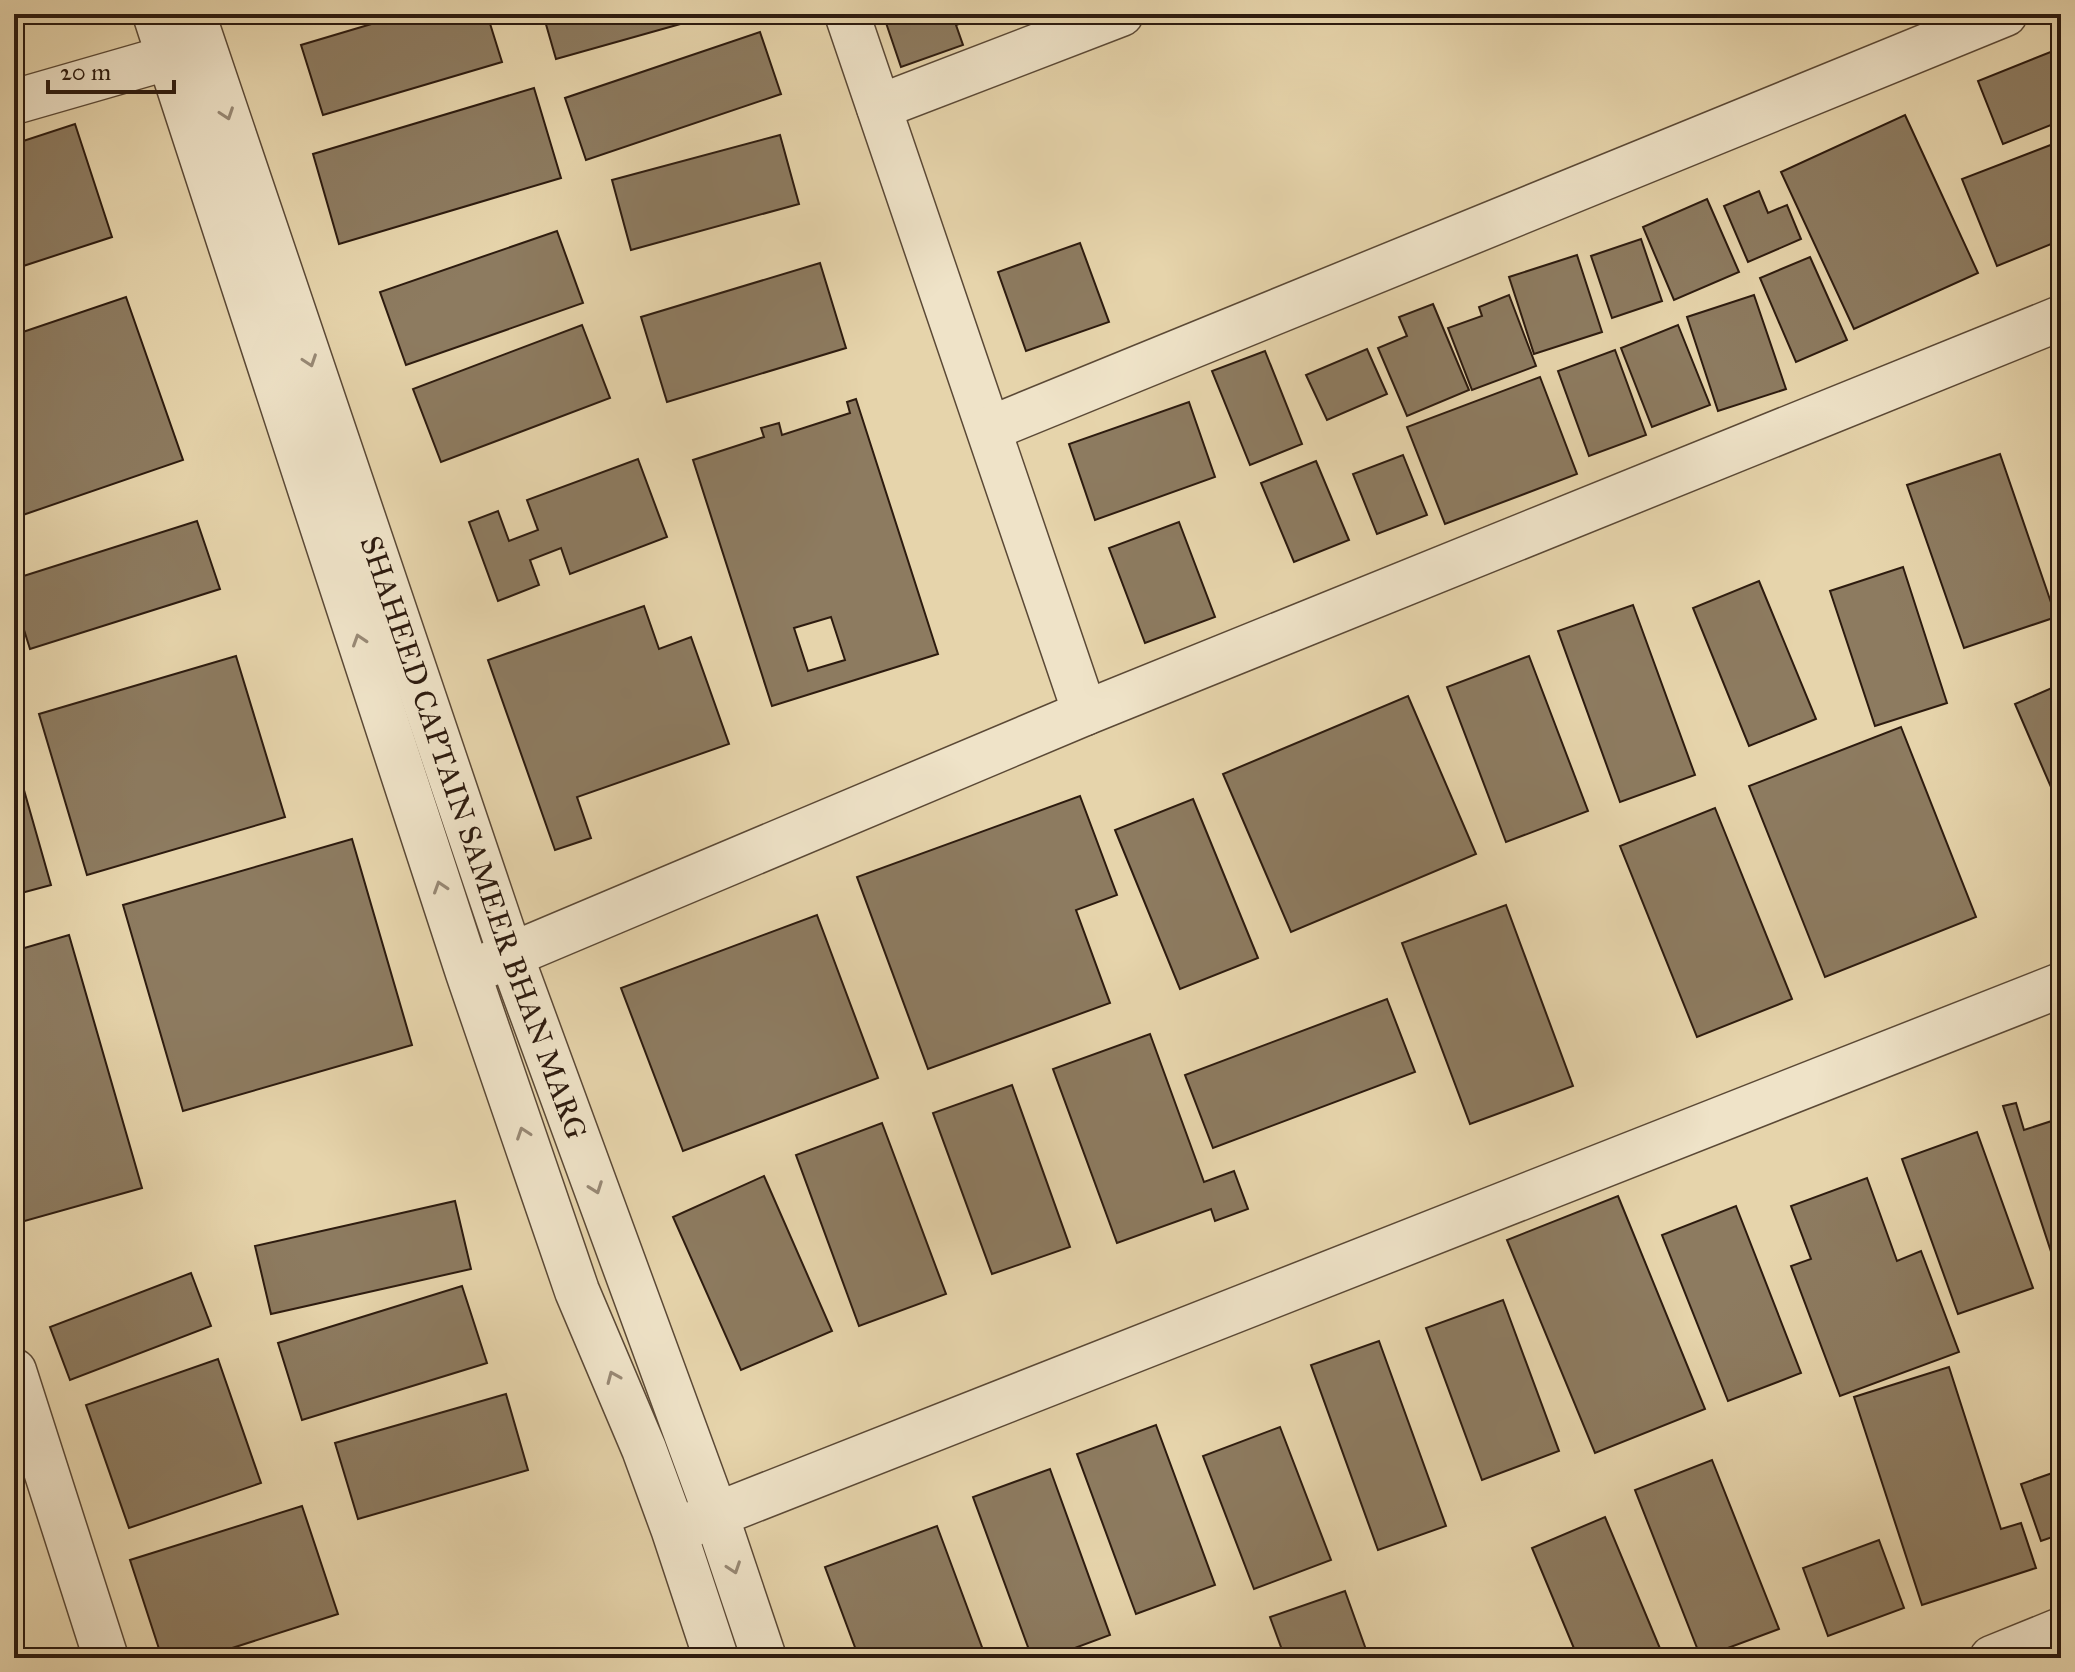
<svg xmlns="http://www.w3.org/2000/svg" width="2075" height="1672" viewBox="0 0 2075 1672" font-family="'IM FELL Great Primer',serif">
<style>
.building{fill:#8d7b60;stroke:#2d1b0f;stroke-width:2;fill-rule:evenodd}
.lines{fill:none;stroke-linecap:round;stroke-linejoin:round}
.minor-casing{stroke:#5b4936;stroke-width:47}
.minor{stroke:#efe3c8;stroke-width:44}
.oneway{stroke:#988975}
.labels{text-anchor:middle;stroke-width:6;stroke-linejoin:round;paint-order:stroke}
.street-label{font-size:30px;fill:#2d1b0f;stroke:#efe3c8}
</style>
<rect width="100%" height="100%" fill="#e6d4ab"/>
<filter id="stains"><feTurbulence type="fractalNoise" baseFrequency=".0025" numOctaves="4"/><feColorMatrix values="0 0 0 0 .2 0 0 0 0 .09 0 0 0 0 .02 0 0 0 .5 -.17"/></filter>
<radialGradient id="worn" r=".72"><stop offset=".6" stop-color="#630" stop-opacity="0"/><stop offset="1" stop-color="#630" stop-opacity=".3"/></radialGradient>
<!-- building -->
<g class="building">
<polygon points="405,14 487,14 502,62 323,115 301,45"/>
<polygon points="543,14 716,14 556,59"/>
<polygon points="894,14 986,14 956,25 963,45 901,67 884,17"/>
<polygon points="760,32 781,94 586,160 565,98"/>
<polygon points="2058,49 2061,56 2061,121 2003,144 1978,81"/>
<polygon points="534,88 561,178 339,244 313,154"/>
<polygon points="1905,115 1978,273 1854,329 1781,172"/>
<polygon points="75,124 112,237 14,269 14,144"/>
<polygon points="780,135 799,204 631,250 612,180"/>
<polygon points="2061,141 2061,240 1997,266 1962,179"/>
<polygon points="1759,191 1768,213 1787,205 1801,239 1748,262 1724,206"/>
<polygon points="1707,199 1739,272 1674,300 1643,227"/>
<polygon points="557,231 583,303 406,365 380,292"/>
<polygon points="1641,239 1662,301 1612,318 1591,256"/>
<polygon points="1080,243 1109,322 1026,351 998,272"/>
<polygon points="1577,255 1602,332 1534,354 1509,277"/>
<polygon points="1810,257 1847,340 1796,362 1760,278"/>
<polygon points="820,263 846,348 667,402 641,317"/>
<polygon points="1509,295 1536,366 1472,390 1448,328 1482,316 1479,307"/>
<polygon points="1754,295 1786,389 1718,411 1687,317"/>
<polygon points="126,297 183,460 14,518 14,335"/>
<polygon points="1433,304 1469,390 1407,416 1378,348 1407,336 1399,317"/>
<polygon points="582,325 610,398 441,462 413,389"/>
<polygon points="1678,325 1710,405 1652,427 1621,348"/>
<polygon points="1367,349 1387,394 1327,420 1306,375"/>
<polygon points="1615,350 1646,435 1589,456 1558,371"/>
<polygon points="1265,351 1302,444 1250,465 1212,371"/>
<polygon points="1540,377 1577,474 1445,524 1407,427"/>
<path d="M856 399 938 654 772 706 693 460 764 437 761 428 779 423 782 435 850 413 847 402ZM831 617 845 660 808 671 794 628Z"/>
<polygon points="1189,402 1215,477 1095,520 1069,444"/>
<polygon points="2000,454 2056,617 1964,648 1907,485"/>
<polygon points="1403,455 1427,515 1377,534 1353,474"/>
<polygon points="638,459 667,537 570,574 561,548 530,560 539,585 498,601 469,522 498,511 509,541 538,530 527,500"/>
<polygon points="1316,461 1349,540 1294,562 1261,483"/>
<polygon points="197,521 220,589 30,649 14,598 14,579"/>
<polygon points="1179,522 1215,617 1145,643 1109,548"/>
<polygon points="1903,567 1947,703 1875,726 1830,591"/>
<polygon points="1759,581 1816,719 1749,746 1693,608"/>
<polygon points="1633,605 1695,775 1620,802 1558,631"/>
<polygon points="644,606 659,649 691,637 729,744 577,797 591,838 555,850 488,660"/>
<polygon points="236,656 285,817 87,875 39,714"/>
<polygon points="1529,656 1588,811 1506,842 1447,687"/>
<polygon points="2061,684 2061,799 2057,801 2015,704"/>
<polygon points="1408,696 1476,854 1291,932 1223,774"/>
<polygon points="1901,727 1976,917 1825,977 1749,786"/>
<polygon points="18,769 51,885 14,895 14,770"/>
<polygon points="1080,796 1117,895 1076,910 1110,1003 928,1069 857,877"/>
<polygon points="1193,799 1258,958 1180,989 1115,830"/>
<polygon points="1715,808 1792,999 1697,1037 1620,846"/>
<polygon points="352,839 412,1045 183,1111 123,905"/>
<polygon points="1506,905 1573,1086 1470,1124 1402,943"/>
<polygon points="817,915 878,1078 683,1151 621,988"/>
<polygon points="69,935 142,1188 14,1224 14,951"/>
<polygon points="1387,999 1415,1072 1213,1148 1185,1075"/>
<polygon points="1150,1034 1204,1182 1234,1171 1248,1209 1215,1221 1211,1209 1117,1243 1053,1069"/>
<polygon points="1012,1085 1070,1247 992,1274 933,1113"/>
<polygon points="2016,1103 2024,1130 2061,1118 2061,1282 2003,1106"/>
<polygon points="882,1123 946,1294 859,1326 796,1155"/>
<polygon points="1977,1132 2033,1288 1958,1314 1902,1159"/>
<polygon points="764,1176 832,1331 741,1370 673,1217"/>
<polygon points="1867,1178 1897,1261 1921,1251 1959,1352 1840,1396 1791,1266 1811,1259 1791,1206"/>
<polygon points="1618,1196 1705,1409 1595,1453 1507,1240"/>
<polygon points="455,1201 471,1269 271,1314 255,1246"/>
<polygon points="1736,1206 1801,1373 1728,1401 1662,1235"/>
<polygon points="191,1273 211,1326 70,1380 50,1327"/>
<polygon points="462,1286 487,1363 302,1420 278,1343"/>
<polygon points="1503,1300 1559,1451 1482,1480 1426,1328"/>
<polygon points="1379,1341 1446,1526 1378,1550 1311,1365"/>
<polygon points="218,1359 261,1483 129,1528 86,1405"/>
<polygon points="1949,1367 2001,1529 2021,1523 2036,1568 1922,1605 1854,1397"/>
<polygon points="506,1394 528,1470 358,1519 335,1443"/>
<polygon points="1156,1425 1215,1585 1136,1614 1077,1454"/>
<polygon points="1280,1427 1331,1560 1254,1589 1203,1456"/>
<polygon points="1712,1460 1779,1629 1701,1658 1635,1490"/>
<polygon points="1050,1469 1110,1635 1048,1658 1032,1658 973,1497"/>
<polygon points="2061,1470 2061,1534 2041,1541 2021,1484"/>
<polygon points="302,1506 338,1614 201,1658 162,1658 130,1560"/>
<polygon points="1605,1517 1664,1658 1578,1658 1532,1548"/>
<polygon points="937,1526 986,1658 859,1658 825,1567"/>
<polygon points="1879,1540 1904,1608 1828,1636 1803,1568"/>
<polygon points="1345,1591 1369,1658 1285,1658 1270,1617"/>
</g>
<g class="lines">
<defs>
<g id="minor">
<polyline points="155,14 468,973 577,1291 644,1449 674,1531 716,1658"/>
<path id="s1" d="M193 14 511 956 716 1515 764 1658"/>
<polyline points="847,14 1085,713"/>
<polyline points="14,102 198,49"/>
<polyline points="879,107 1121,14"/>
<polyline points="989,429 2005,14"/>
<polyline points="485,966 1085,713 2061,318"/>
<polyline points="14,1371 106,1658"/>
<polyline points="690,1525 2061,985"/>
<polyline points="1992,1658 2061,1630"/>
</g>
</defs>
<!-- minor casing -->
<use href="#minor" class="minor-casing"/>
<!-- minor -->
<use href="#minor" class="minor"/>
</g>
<!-- one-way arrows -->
<defs><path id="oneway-chevron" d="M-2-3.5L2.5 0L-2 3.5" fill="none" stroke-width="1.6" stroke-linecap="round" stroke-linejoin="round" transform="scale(2)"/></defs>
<g class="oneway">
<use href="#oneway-chevron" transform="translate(227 114) rotate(71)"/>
<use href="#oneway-chevron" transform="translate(310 361) rotate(71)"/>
<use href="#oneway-chevron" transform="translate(359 640) rotate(-108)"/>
<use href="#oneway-chevron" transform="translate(440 887) rotate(-108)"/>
<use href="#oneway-chevron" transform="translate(523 1133) rotate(-109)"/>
<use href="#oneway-chevron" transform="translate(596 1188) rotate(70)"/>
<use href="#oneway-chevron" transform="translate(613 1377) rotate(-113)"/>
<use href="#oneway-chevron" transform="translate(734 1568) rotate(71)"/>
</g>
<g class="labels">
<!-- street labels -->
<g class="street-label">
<text dy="10" stroke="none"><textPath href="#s1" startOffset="870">SHAHEED CAPTAIN SAMEER BHAN MARG</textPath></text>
</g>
</g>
<!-- margin -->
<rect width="2075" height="1672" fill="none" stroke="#e6d4ab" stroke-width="48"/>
<rect x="16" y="16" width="2043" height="1640" fill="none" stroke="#2d1b0f" stroke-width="4"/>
<rect x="24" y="24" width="2027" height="1624" fill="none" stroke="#2d1b0f" stroke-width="2"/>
<!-- scale -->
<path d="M48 80v12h126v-12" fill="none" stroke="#2d1b0f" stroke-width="4"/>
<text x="60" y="80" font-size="24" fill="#2d1b0f" stroke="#efe3c8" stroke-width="6" paint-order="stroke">20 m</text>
<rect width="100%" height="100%" filter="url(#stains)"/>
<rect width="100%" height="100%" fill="url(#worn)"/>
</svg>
